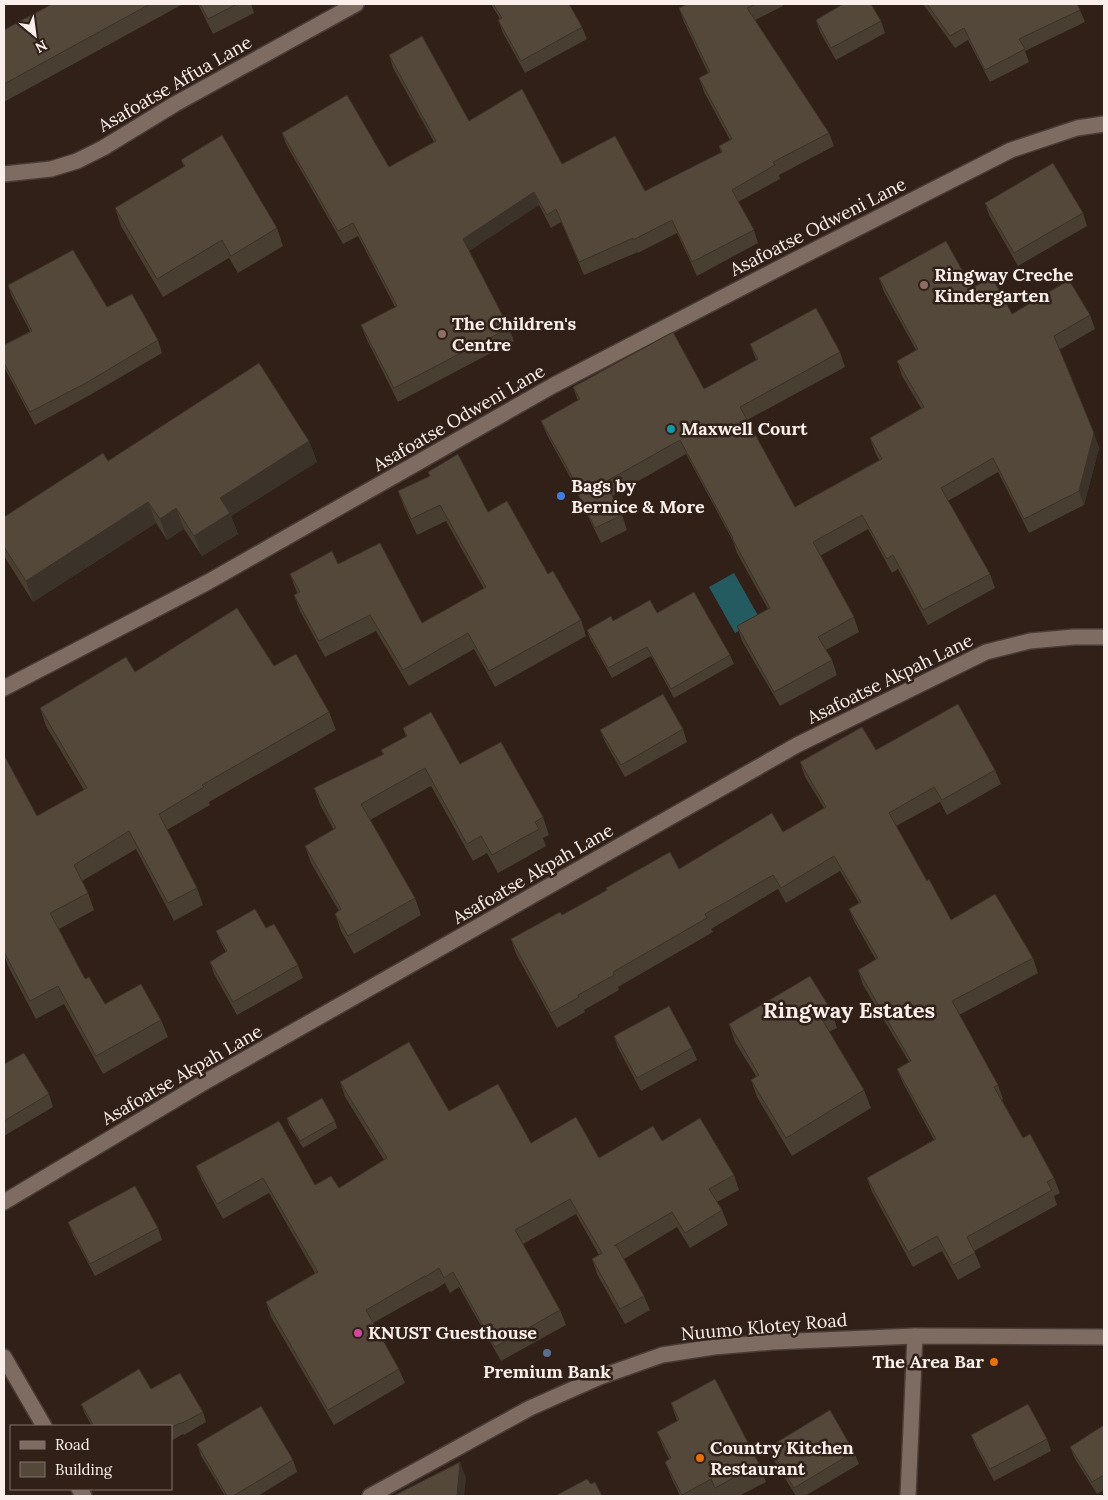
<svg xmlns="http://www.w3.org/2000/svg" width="1108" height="1500" viewBox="0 0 1108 1500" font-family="Lora,serif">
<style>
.water{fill:#235b61}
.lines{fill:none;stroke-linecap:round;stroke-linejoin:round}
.minor-casing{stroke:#493c37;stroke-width:18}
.minor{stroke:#7e6b62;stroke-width:15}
.wall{fill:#483e32}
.shaded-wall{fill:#3b3229}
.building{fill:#54483a;stroke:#3b3229}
.education-dot{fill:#8d6e63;stroke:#302018;stroke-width:2}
.culture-dot{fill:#0f9aa8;stroke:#302018;stroke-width:2}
.shop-dot{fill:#3f7fe0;stroke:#302018;stroke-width:2}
.hotel-dot{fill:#d1479c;stroke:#302018;stroke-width:2}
.service-dot{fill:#5c6f8a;stroke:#302018;stroke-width:2}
.food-dot{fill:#e8710a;stroke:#302018;stroke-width:2}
.labels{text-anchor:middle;stroke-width:5;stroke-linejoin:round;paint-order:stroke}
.street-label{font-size:18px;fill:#faefea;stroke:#302018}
.poi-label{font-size:18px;font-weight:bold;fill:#faefea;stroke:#302018;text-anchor:start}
.district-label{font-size:22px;font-weight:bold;fill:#faefea;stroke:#302018}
</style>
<rect width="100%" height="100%" fill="#302018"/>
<!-- water -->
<polygon class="water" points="734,573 760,619 735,633 709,587"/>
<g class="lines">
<defs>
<g id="minor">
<polyline points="4,174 51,169 77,161 103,148 175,104 356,4"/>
<polyline points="4,688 208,582 554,385 791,262 1011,150 1077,128 1104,124"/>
<polyline points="4,1202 203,1083 797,745 986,652 1030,641 1074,637 1104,637"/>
<polyline points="4,1357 44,1426"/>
<polyline points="79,1489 84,1496"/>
<polyline points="370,1496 530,1408 600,1377 662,1355 714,1347 773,1342 915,1336 1104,1337"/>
<polyline points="908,1496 915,1336"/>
</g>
</defs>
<!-- minor casing -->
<use href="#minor" class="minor-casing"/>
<!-- minor -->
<use href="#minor" class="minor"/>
</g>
<!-- wall -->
<g class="wall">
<polygon points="52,4 183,4 4,102 4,30"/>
<polygon points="198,4 251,4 254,13 213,34"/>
<polygon points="491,4 569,4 582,27 587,39 525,73 503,33 498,20 500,19"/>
<polygon points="688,4 783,4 783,6 755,20 829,133 834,146 779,175 780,179 738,202 754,230 758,243 697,276 677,233 638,253 638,252 584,275 561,222 551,228 539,205 469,251 509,328 514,341 398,402 366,338 361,325 395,307 358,236 343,244 287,146 282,133 389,167 434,142 393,68 389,55 469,121 562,164 645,191 721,153 719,146 730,140 704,92 699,78 708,73 684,22 679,8"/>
<polygon points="923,4 1077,4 1080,10 1085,22 1025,51 1029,62 990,82 968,40 955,48"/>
<polygon points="816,20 881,21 885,33 836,60 820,32"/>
<polygon points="181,160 277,228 283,246 238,273 229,258 163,297 121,226 115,208 184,167"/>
<polygon points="985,203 1083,213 1087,226 1018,266 989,215"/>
<polygon points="879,278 972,288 1012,314 1090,315 1095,329 1059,350 1099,448 1084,505 1029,533 998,472 948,501 990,574 995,588 928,625 898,569 892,573 868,529 820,556 854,617 859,632 826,650 832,660 837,675 780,706 742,641 737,626 768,609 737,553 733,541 686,454 612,496 622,515 627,530 601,543 581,502 576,488 547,435 541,421 578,401 573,387 704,389 756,360 750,344 840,352 845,367 747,420 795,507 879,460 875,452 870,438 921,408 902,376 897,361 916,350 884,292"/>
<polygon points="8,285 107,307 158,340 162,353 90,395 35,425 4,367 4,345 30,331 12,297"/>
<polygon points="309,441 317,462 231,516 238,534 202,556 184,529 167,540 156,523 33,602 4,556 4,517 108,461"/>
<polygon points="428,472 488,512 548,574 581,620 586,636 495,687 474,649 409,686 376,631 325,657 300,611 294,595 297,593 290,574 338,564 422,623 484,589 446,521 417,535 404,507 398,491 430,476"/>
<polygon points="657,613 730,655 734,664 674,698 651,656 612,678 590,639 587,630 613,621"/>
<polygon points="274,666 329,712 336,730 209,802 210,805 167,830 197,888 203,905 174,921 136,849 82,881 88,893 94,910 59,929 85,979 105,1004 161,1020 168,1037 103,1074 64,1004 36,1019 8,966 4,954 4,755 37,816 84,790 46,726 40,708 135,672"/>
<polygon points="403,728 543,817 549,835 543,838 546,846 498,873 487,853 473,861 431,786 370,820 415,898 421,915 354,954 341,931 335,914 339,911 311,863 305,846 334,830 320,805 314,788 383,755 381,750 406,737"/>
<polygon points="683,729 687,742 625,777 605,742 600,730"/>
<polygon points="876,750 995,770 1001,784 947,815 940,802 896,826 927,881 951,920 1033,958 1038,973 959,1015 998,1085 1003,1099 1002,1100 1023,1138 1054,1178 1060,1193 1054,1196 1057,1205 974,1251 981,1267 958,1280 942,1251 913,1267 872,1192 867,1178 934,1140 903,1083 897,1069 909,1062 863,985 858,970 876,960 855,923 849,909 859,903 840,871 786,903 778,889 711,929 713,932 618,987 619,990 584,1010 585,1012 557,1028 516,954 511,939 562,915 679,869 783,832 824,808 805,777 800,762"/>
<polygon points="266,928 298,965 303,978 237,1015 214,974 210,962 226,952 221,943 216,931"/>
<polygon points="831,1010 837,1028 829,1032 864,1090 871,1108 792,1156 757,1097 751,1080 756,1076 735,1042 729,1024"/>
<polygon points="614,1036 692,1048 697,1060 641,1091 618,1048"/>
<polygon points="4,1064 49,1094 53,1107 4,1136"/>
<polygon points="340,1082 449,1111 531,1143 599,1158 662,1141 734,1175 739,1190 717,1202 722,1210 728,1225 690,1248 677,1227 624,1259 644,1296 650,1310 625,1324 597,1274 592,1259 599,1255 576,1214 523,1244 560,1310 566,1325 501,1361 459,1287 450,1293 445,1283 431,1292 430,1291 373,1323 399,1369 405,1383 334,1425 271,1317 266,1302 315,1273 269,1193 223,1219 202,1181 196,1166 315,1185 339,1188 384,1160 345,1097"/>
<polygon points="287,1118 335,1121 337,1128 303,1148 289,1125"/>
<polygon points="68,1222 158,1228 162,1240 95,1276 73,1235"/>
<polygon points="151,1389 203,1412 206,1422 184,1435 183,1434 171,1441 171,1426 92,1426 85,1414 81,1404"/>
<polygon points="671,1403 759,1464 766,1482 739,1496 680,1496 672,1479 665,1462 669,1459 664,1449 657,1432 677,1421"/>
<polygon points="1104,1425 1104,1490 1097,1494 1075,1459 1070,1447"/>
<polygon points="971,1435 1047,1439 1051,1451 994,1481 976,1447"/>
<polygon points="197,1444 293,1460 297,1472 258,1496 225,1496 201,1456"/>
<polygon points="769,1447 854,1452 859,1464 805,1496 796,1496 773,1459"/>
</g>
<!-- shaded-wall -->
<g class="shaded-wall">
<polygon points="534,192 539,205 467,252 463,239"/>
<polygon points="1094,433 1099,448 1084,505 1079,491"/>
<polygon points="309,441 317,462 231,516 238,534 202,556 194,536 220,498"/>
<polygon points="148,502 156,523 33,602 26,581"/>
<polygon points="176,508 184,529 167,540 160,519"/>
<polygon points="460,1462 466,1478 464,1496 457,1496"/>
</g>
<!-- building -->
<g class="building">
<polygon points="52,4 150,4 4,84 4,30"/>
<polygon points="200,4 237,4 208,19"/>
<polygon points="493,4 569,4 582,27 521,61 498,20 502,18"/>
<polygon points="688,4 756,4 747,8 829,133 773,162 775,165 732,190 754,230 692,262 672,220 633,240 633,238 579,262 556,209 547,215 534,192 463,239 509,328 394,388 361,325 397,306 353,223 338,231 282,133 347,95 389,167 436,141 389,55 422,36 469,121 522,89 562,164 615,136 645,191 722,152 719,146 732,139 699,78 710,72 679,8"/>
<polygon points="843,4 871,4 881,21 831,48 816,20"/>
<polygon points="927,4 1077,4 1080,10 1019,39 1025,49 985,70 964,28 950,36"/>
<polygon points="222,135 277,228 231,256 222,240 157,279 115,208 185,166 181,160"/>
<polygon points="1053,163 1083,213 1014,253 985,203"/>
<polygon points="946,241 972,288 992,277 1012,314 1069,280 1090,315 1054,336 1094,433 1079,491 1024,519 993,458 941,488 990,574 923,610 893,555 887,559 862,515 813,542 854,617 818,637 832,660 774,692 737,626 770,608 732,538 733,538 680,440 605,482 622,515 595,528 575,488 578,487 541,421 580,399 573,387 673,332 704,389 758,359 750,344 816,308 840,352 740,407 795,507 882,459 870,438 924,407 897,361 918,349 879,278"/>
<polygon points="73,250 107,307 132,294 158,340 86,383 30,412 4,363 4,345 32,331 8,285"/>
<polygon points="259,363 309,441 220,498 230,513 194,536 176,508 160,519 148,502 26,581 4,547 4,517 103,453 108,461"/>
<polygon points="458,454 488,512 507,501 548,574 553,571 581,620 489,671 468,633 403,670 370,615 319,641 294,595 300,592 290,574 332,551 338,564 380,543 422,623 486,587 440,505 411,519 398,491 430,476 428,472"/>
<polygon points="694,592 730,655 671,689 647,647 608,668 587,630 611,616 613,621 650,600 657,613"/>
<polygon points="237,608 274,666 296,654 329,712 202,785 204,787 159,814 197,888 168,903 129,831 74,865 88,893 50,913 85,979 89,977 105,1004 141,984 161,1020 96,1056 58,986 30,1001 4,952 4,755 37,816 87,788 40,708 126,657 135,672"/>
<polygon points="663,694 683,729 621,765 600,730"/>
<polygon points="958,704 995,770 942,800 934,787 889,813 927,881 929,879 951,920 995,894 1033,958 952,1001 998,1085 994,1087 1023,1138 1030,1134 1054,1178 1047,1182 1052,1190 967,1237 975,1253 953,1265 937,1236 908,1252 867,1178 936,1139 897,1069 911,1061 858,970 878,958 849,909 861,902 834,856 781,888 773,875 705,914 707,918 613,972 614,975 578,995 579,997 551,1013 511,939 560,912 562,915 607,890 606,888 670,852 679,869 772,813 783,832 826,807 800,762 862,727 876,750"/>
<polygon points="431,712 460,764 501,742 543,817 535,822 539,829 492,855 481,836 467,844 425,768 361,804 415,898 348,936 335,914 341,909 305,846 336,828 314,788 384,754 381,750 407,736 403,728"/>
<polygon points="255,909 266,928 274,924 298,965 233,1002 210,962 227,951 216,931"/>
<polygon points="810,976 831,1010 820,1016 864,1090 786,1138 751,1080 759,1075 729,1024"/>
<polygon points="669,1006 692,1048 637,1078 614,1036"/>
<polygon points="409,1042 449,1111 498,1084 531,1143 576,1117 599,1158 653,1126 662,1141 700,1118 734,1175 709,1189 722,1210 685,1233 672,1212 614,1246 616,1245 644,1296 620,1309 592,1259 602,1253 570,1199 515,1230 560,1310 495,1347 453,1272 444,1278 439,1268 425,1277 425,1276 366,1310 399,1369 328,1410 266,1302 318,1272 263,1178 217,1204 196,1166 279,1121 315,1185 331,1176 339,1188 387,1158 340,1082"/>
<polygon points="24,1053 49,1094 4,1121 4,1064"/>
<polygon points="322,1098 335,1121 300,1141 287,1118"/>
<polygon points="135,1186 158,1228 90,1264 68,1222"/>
<polygon points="139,1369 151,1389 180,1373 203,1412 180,1424 180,1423 171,1428 171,1426 94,1426 81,1404"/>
<polygon points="715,1379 759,1464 715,1488 711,1479 682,1495 665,1462 671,1458 657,1432 679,1420 671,1403"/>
<polygon points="1028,1404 1047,1439 990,1469 971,1435"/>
<polygon points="261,1406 293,1460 233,1496 227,1496 197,1444"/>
<polygon points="830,1410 854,1452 794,1488 769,1447"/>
<polygon points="1104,1425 1104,1475 1092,1482 1070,1447"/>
<polygon points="460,1462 457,1496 393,1496"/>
<polygon points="587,1479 591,1484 595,1482 602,1496 555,1496"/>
</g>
<!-- markers -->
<g class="education-dot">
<circle cx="924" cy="285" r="5"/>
<circle cx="442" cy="334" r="5"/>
</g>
<circle class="culture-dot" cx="671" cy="429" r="5"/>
<circle class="shop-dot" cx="561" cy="496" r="5"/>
<circle class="hotel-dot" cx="358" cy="1333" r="5"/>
<circle class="service-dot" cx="547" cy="1353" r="5"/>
<g class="food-dot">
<circle cx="994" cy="1362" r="5"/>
<circle cx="700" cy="1458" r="5"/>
</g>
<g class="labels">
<!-- street labels -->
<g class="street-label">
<text transform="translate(175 84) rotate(-30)" y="6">Asafoatse Affua Lane</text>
<text transform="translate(818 227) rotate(-27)" y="6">Asafoatse Odweni Lane</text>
<text transform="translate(459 418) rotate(-30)" y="6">Asafoatse Odweni Lane</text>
<text transform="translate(890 679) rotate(-26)" y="6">Asafoatse Akpah Lane</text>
<text transform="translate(533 874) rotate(-30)" y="6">Asafoatse Akpah Lane</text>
<text transform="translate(182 1075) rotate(-30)" y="6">Asafoatse Akpah Lane</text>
<text transform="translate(764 1327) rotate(-5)" y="6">Nuumo Klotey Road</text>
</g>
<!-- poi labels -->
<g class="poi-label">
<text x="934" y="281">Ringway Creche<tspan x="934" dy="21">Kindergarten</tspan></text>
<text x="452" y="330">The Children's<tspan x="452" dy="21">Centre</tspan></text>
<text x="681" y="435">Maxwell Court</text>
<text x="571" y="492">Bags by<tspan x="571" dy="21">Bernice &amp; More</tspan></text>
<text x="368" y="1339">KNUST Guesthouse</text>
<text x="984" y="1368" text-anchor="end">The Area Bar</text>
<text x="547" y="1378" text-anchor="middle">Premium Bank</text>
<text x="710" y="1454">Country Kitchen<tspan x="710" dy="21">Restaurant</tspan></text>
</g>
<!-- district labels -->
<g class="district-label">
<text x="849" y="1018">Ringway Estates</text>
</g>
</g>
<!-- border -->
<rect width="1108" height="1500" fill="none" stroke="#faefea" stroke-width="10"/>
<!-- legend -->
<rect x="10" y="1425" width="162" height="65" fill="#302018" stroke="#81736c"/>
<rect x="20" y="1441" width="25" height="8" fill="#7e6b62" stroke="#81736c"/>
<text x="55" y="1450" font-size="15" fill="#faefea">Road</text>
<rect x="20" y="1462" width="25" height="15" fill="#54483a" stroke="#81736c"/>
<text x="55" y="1475" font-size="15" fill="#faefea">Building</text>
<!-- north arrow -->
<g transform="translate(35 35) rotate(151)" stroke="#302018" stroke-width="4" paint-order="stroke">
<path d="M0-4L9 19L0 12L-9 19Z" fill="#faefea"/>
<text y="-8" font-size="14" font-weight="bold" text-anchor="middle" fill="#faefea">N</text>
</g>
</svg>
